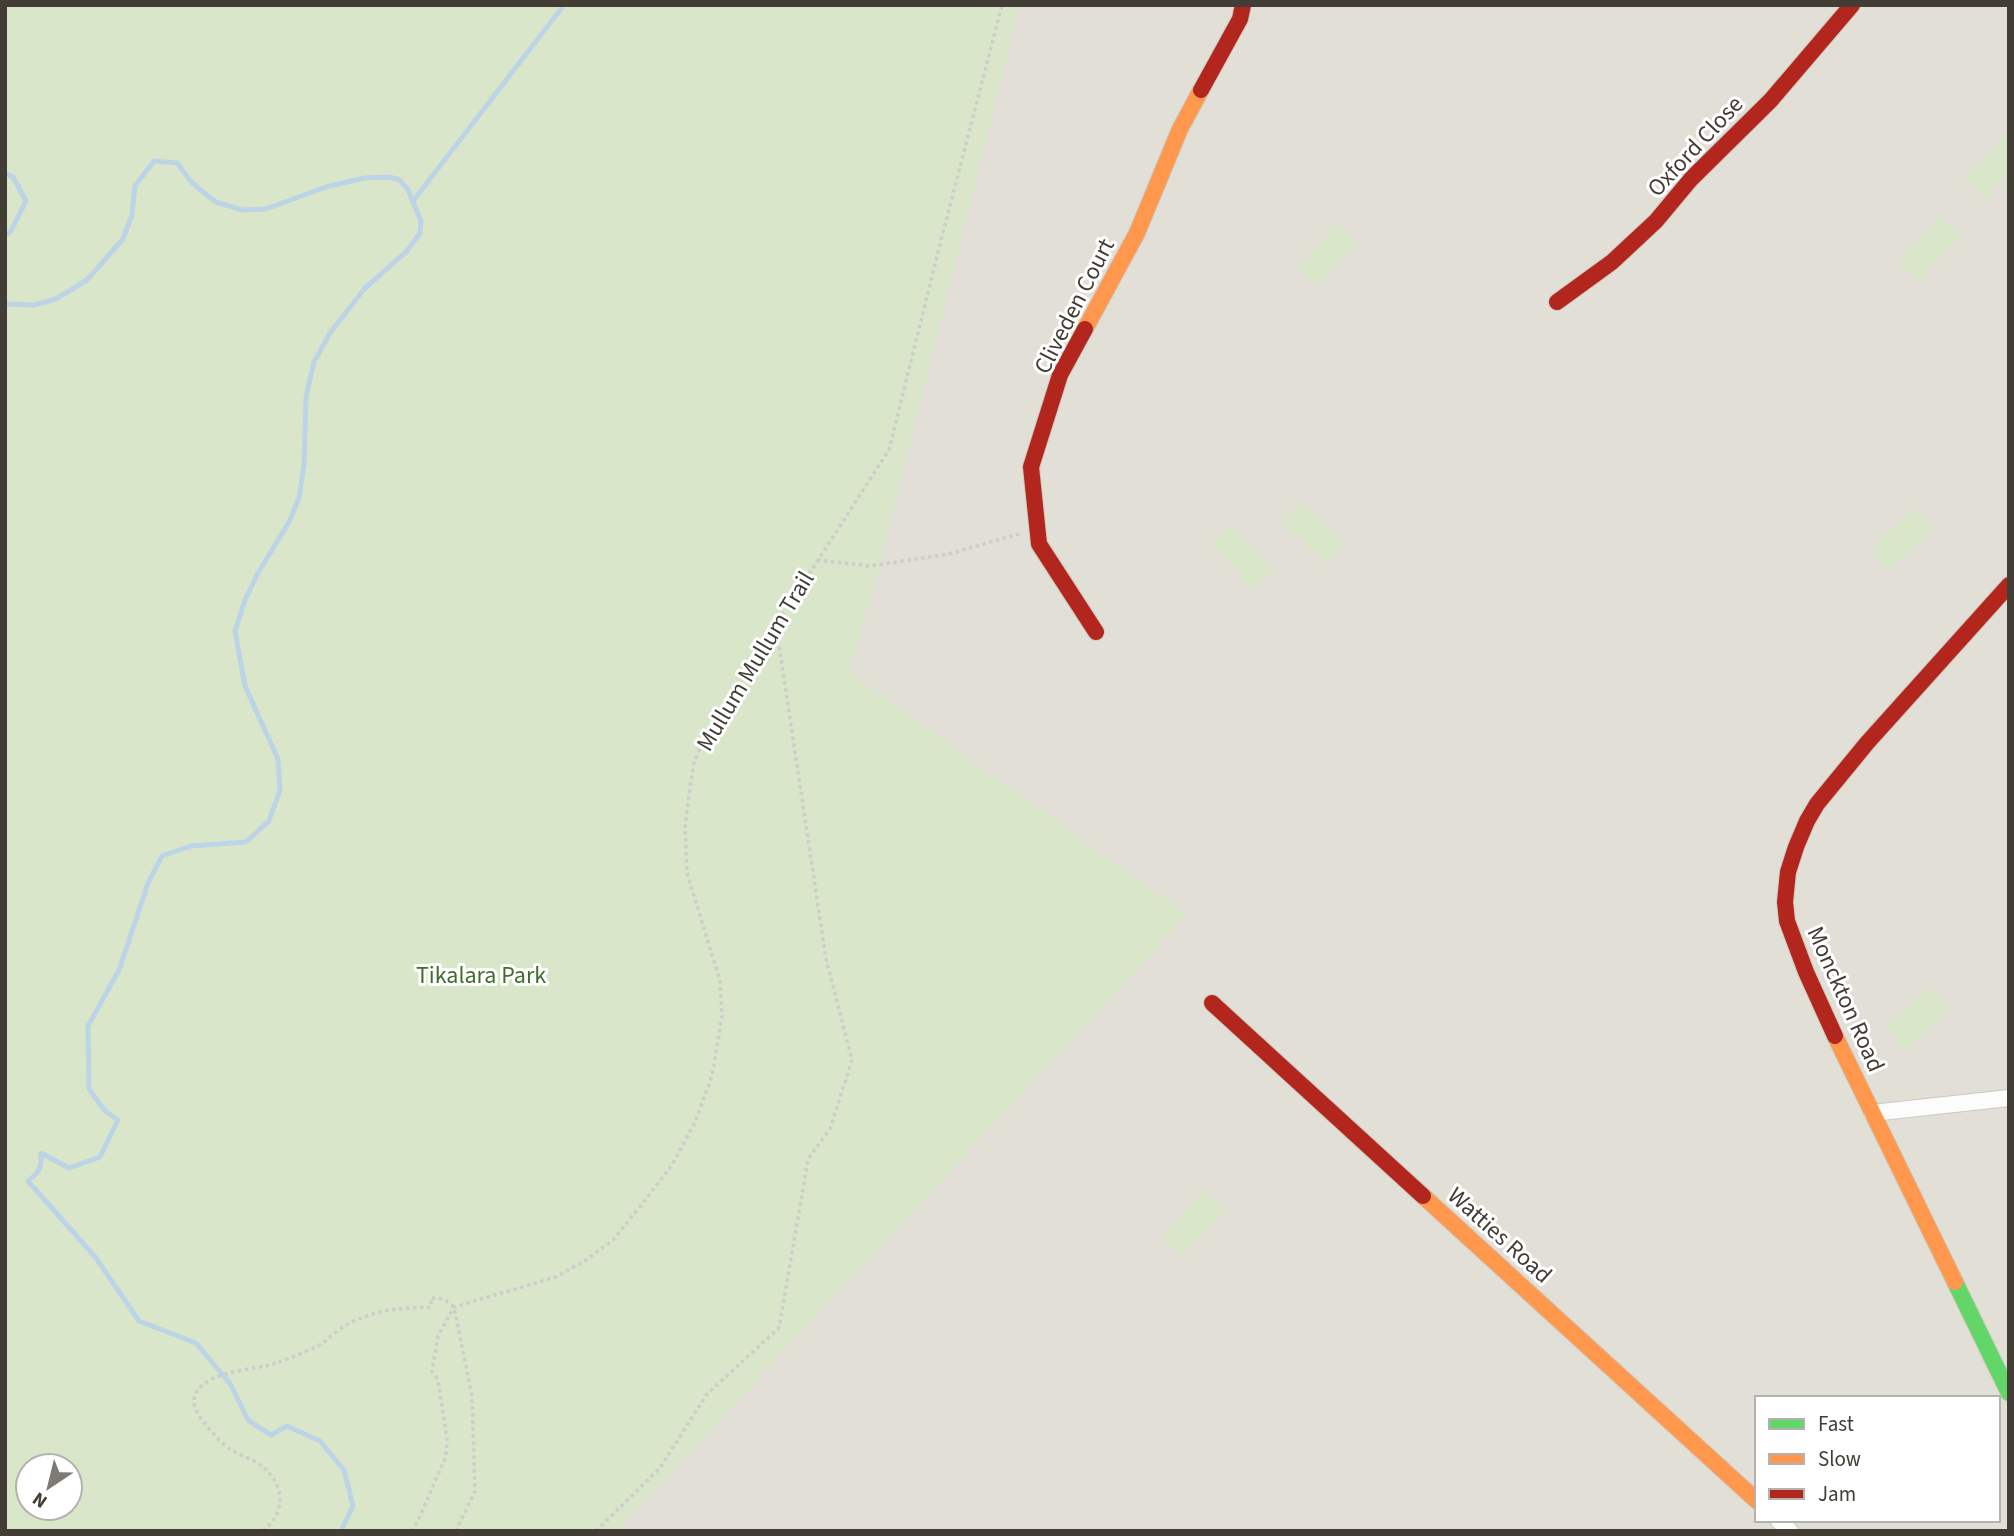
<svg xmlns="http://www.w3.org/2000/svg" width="2014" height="1536" viewBox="0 0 2014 1536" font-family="'Source Sans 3',sans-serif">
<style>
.residential{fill:#e1dfd6;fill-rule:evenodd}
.green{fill:#d9e6ca;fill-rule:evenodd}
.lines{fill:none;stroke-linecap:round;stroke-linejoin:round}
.stream{stroke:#bdd4e7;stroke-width:5}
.street-casing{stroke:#cac9c4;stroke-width:18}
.fast-casing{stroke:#cccac0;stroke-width:18}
.slow-casing{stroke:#cccac0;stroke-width:18}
.jam-casing{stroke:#cccac0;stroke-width:18}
.path{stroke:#cfcdca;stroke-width:3.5;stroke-dasharray:3.5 3.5;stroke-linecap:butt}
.street{stroke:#fcfcfc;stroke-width:16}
.fast{stroke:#63d668;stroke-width:16}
.slow{stroke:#ff974d;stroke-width:16}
.jam{stroke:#b3261e;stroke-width:16}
.labels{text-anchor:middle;stroke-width:6;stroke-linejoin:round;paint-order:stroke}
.street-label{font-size:24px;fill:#423e36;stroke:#fff}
.park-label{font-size:24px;fill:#436c30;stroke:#fff}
</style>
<rect width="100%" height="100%" fill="#edede8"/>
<!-- residential -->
<path class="residential" d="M1018 5H2009V1531H617L1186 915 849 672 873 590ZM1757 1398H1998V1520H1757Z"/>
<!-- green -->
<g class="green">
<path d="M5 5H1020L873 590 849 672 1187 915 617 1531H5ZM28 1466H70V1508H28Z"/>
<polygon points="2005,134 2009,138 2009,173 1985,199 1964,180"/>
<polygon points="1940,216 1961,235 1920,280 1898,261"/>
<polygon points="1337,224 1358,243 1318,286 1297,267"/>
<polygon points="1301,501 1345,544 1325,564 1281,521"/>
<polygon points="1916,508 1934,529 1888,570 1870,549"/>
<polygon points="1232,525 1273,571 1253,590 1211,543"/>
<polygon points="1931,987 1951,1009 1905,1050 1885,1028"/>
<polygon points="1204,1191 1225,1210 1183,1256 1162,1236"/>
</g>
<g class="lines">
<!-- stream -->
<g class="stream">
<polyline points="5,173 13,177 26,201 11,231 5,236"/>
<polyline points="413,201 564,5"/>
<path d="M5 304 34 305 56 299 87 280 123 239 132 215 135 186 154 161 177 163 192 183 216 202 242 210 266 209 326 187 364 178 389 177 400 180 408 190 421 221 420 233 406 252 365 288 330 333 314 362 306 397 304 465 299 498 289 522 258 573 245 600 235 631 245 686 278 759 280 790 269 821 246 842 191 846 162 856 148 883 119 970 88 1026 89 1089 105 1111 118 1120 100 1157 69 1168 41 1153C42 1167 39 1173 28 1181L96 1258 139 1321 196 1343 231 1385 248 1420 271 1435 287 1426 320 1441 344 1470 353 1506 341 1531"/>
</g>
<defs>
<g id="street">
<polyline points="1872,1113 2009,1098"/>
<polyline points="1778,1520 1790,1531"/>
</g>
<polyline id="fast" points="1955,1282 2009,1393"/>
<g id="slow">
<polyline points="1085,329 1137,233 1180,129 1201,90"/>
<polyline points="1835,1036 1955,1282"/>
<polyline points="1423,1196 1757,1501"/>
</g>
<g id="jam">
<polyline points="1201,90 1240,19 1243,5"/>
<polyline points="1557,302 1612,262 1656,221 1691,179 1771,100 1852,5"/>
<polyline points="1085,329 1060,375 1031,467 1039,544 1096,632"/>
<polyline points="1212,1003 1423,1196"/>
<polyline points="1835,1036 1806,972 1787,921 1785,902 1788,872 1796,847 1807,821 1817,804 1867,743 2009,585"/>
</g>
</defs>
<!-- street casing -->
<use href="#street" class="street-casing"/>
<!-- fast casing -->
<use href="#fast" class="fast-casing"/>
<!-- slow casing -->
<use href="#slow" class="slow-casing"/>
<!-- jam casing -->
<use href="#jam" class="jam-casing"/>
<!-- path -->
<g class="path">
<polyline points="817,560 870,566 948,554 1019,534"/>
<path d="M263 1531C267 1527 272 1523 274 1519 286 1501 279 1480 263 1467 254 1459 240 1456 230 1449 218 1440 192 1414 194 1399 198 1372 252 1370 273 1364 287 1359 304 1353 318 1346 327 1341 334 1332 343 1327 352 1321 363 1317 373 1314 392 1308 412 1308 431 1307V1298L444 1299 454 1307 472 1396 475 1491 456 1531"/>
<polyline points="411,1531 418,1521 446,1456 447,1439 438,1380 432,1371 438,1336 454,1307 556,1277 586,1260 613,1240 642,1204 672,1165 695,1122 712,1076 722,1016 720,981 687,873 685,826 690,788 694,762 707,732 889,450 939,248 1002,5"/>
<polyline points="596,1531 660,1468 707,1394 779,1328 808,1159 830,1129 852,1060 826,959 776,625"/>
</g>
<!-- street -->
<use href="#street" class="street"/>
<!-- fast -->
<use href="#fast" class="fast"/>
<!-- slow -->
<use href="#slow" class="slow"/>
<!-- jam -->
<use href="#jam" class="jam"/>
</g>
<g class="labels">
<!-- street labels -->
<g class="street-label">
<text transform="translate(1695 146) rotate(-47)" y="8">Oxford Close</text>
<text transform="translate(1074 306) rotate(-63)" y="8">Cliveden Court</text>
<text transform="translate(755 661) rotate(-59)" y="8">Mullum Mullum Trail</text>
<text transform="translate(1846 999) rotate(66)" y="8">Monckton Road</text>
<text transform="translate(1500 1235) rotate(42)" y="8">Watties Road</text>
</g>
<!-- park labels -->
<g class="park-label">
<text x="481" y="983">Tikalara Park</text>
</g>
</g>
<!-- border -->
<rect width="2014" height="1536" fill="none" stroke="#423e36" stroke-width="14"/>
<!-- legend -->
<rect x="1755" y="1396" width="245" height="126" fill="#ffffff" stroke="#b3b2af" stroke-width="2"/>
<rect x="1769" y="1419" width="35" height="10" fill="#63d668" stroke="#b3b2af" stroke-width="2"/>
<text x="1818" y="1431" font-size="21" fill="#423e36">Fast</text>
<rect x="1769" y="1454" width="35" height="10" fill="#ff974d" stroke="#b3b2af" stroke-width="2"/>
<text x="1818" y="1466" font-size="21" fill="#423e36">Slow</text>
<rect x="1769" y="1489" width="35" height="10" fill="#b3261e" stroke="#b3b2af" stroke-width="2"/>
<text x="1818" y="1501" font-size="21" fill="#423e36">Jam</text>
<!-- north arrow -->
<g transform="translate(49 1487) rotate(215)"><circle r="33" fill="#ffffff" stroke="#b3b2af" stroke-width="2"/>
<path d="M0-5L12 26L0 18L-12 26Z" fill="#7e7b74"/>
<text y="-10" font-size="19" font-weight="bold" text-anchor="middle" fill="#423e36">N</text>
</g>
</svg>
